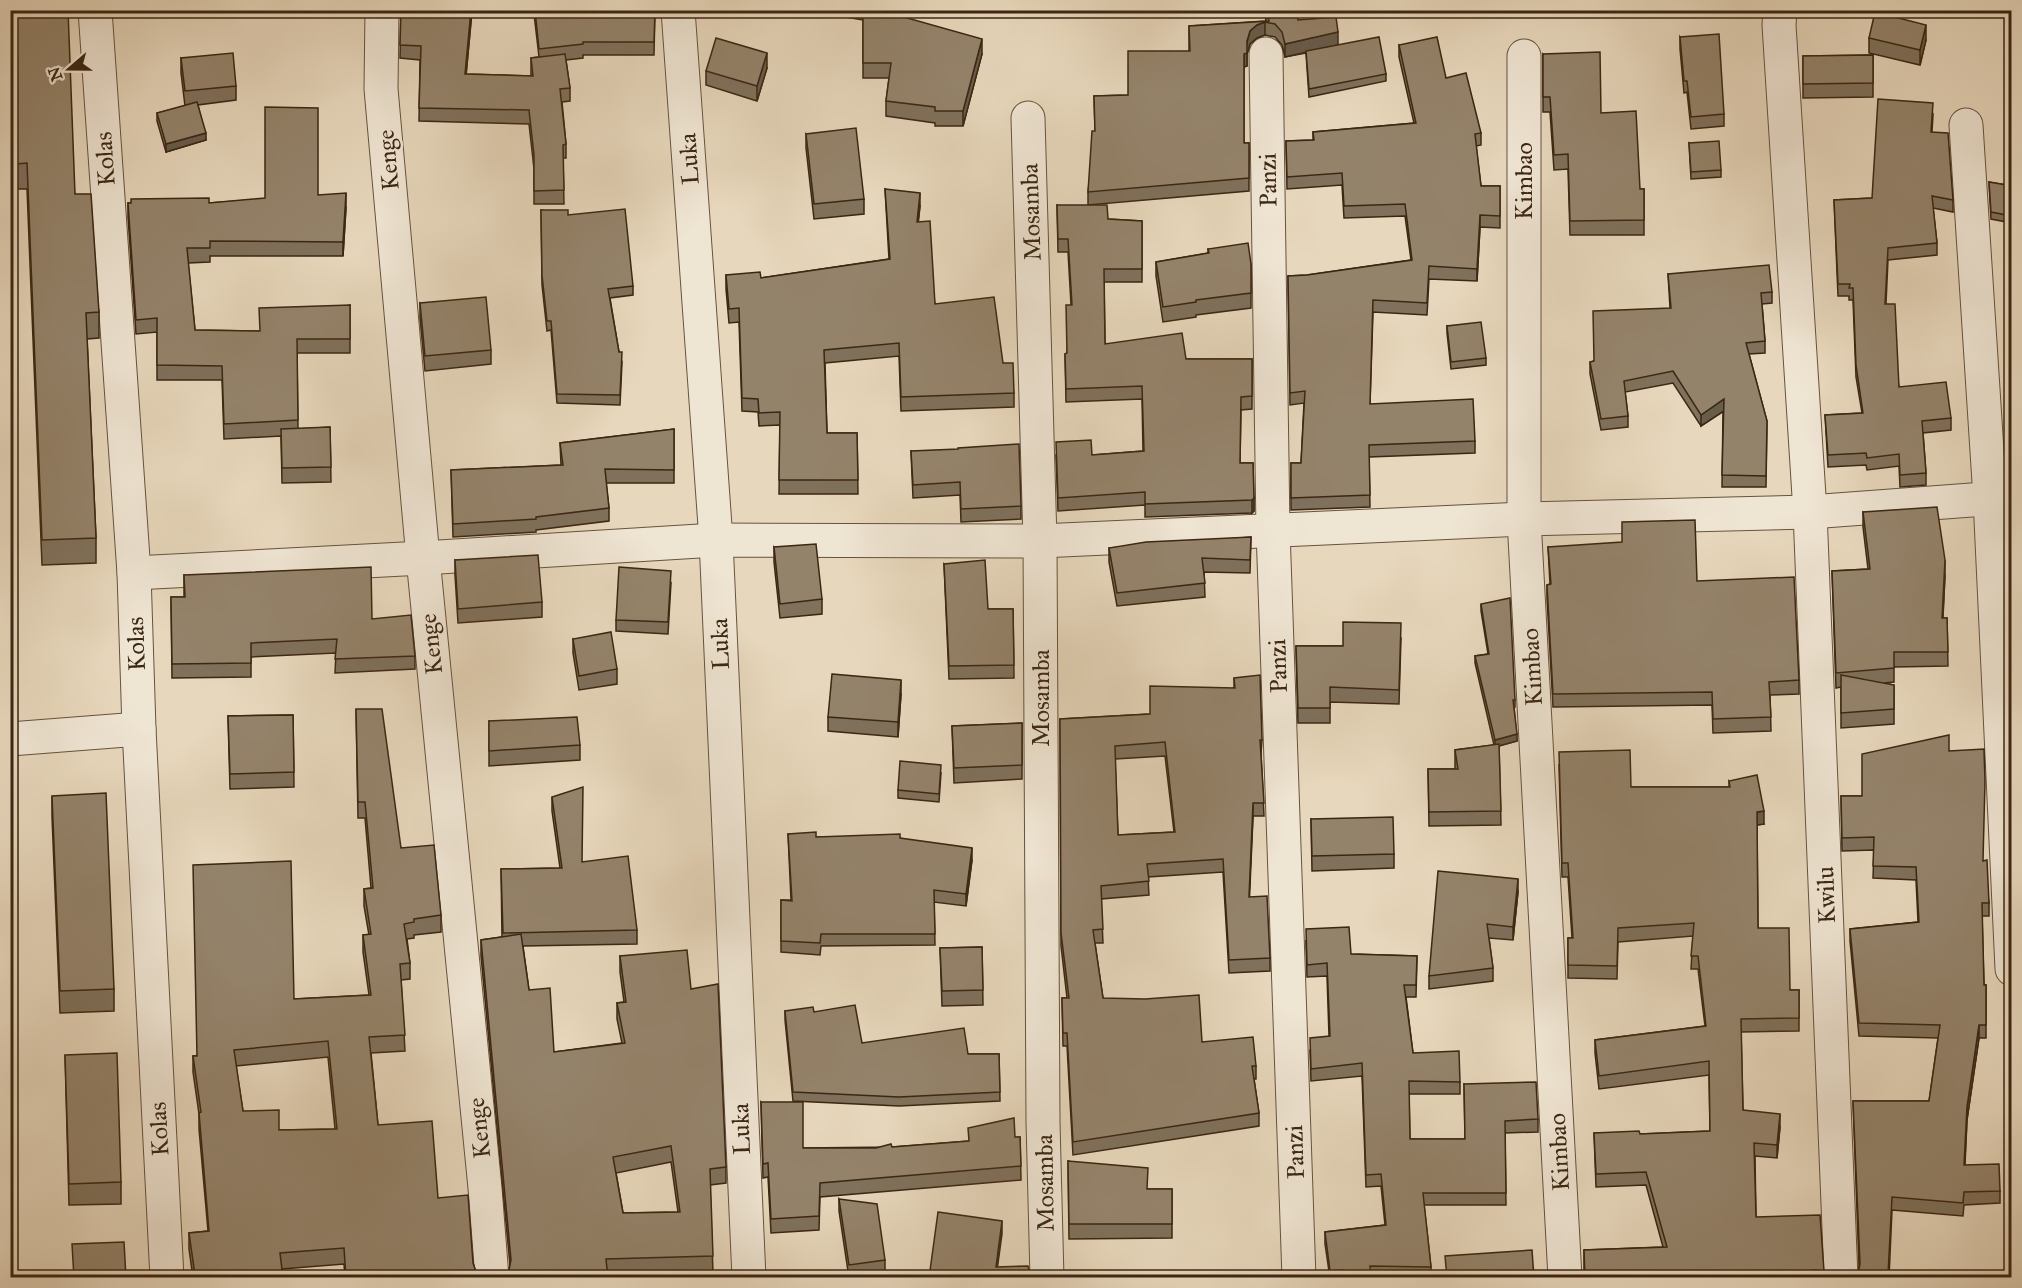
<svg xmlns="http://www.w3.org/2000/svg" width="2022" height="1288" viewBox="0 0 2022 1288" font-family="'IM FELL Great Primer',serif">
<style>
.lines{fill:none;stroke-linecap:round;stroke-linejoin:round}
.minor-casing{stroke:#66533d;stroke-width:35}
.minor{stroke:#efe5d3;stroke-width:33}
.wall{fill:#7f715c;stroke:#3b2713;stroke-width:1.5;fill-rule:evenodd}
.shaded-wall{fill:#685c4b;stroke:#3b2713;stroke-width:1.5}
.building{fill:#94836b;stroke:#3b2713;stroke-width:1.5;fill-rule:evenodd}
.labels{text-anchor:middle;stroke-width:5;stroke-linejoin:round;paint-order:stroke}
.street-label{font-size:24px;fill:#3b2713;stroke:#efe5d3}
</style>
<rect width="100%" height="100%" fill="#e7d7bc"/>
<filter id="stains"><feTurbulence type="fractalNoise" baseFrequency=".00333" numOctaves="4"/><feColorMatrix values="0 0 0 0 .2 0 0 0 0 .09 0 0 0 0 .02 0 0 0 .5 -.17"/></filter>
<radialGradient id="worn" r=".72"><stop offset=".6" stop-color="#630" stop-opacity="0"/><stop offset="1" stop-color="#630" stop-opacity=".3"/></radialGradient>
<g class="lines">
<defs>
<g id="minor">
<polyline points="95,10 134,573 139,729 167,1278"/>
<polyline points="382,10 381,89 423,558 485,1188 492,1278"/>
<polyline points="678,10 716,540 749,1278"/>
<polyline points="1780,10 1779,25 1810,512 1841,1278"/>
<polyline points="1266,54 1273,530 1299,1278"/>
<polyline points="1524,56 1524,519 1565,1278"/>
<polyline points="1028,118 1040,541 1043,1122 1047,1278"/>
<polyline points="1966,125 1990,498 2012,969"/>
<polyline points="134,573 423,558 716,540 1040,541 1524,519 1810,512 2012,497"/>
<polyline points="10,739 139,729"/>
</g>
</defs>
<!-- minor casing -->
<use href="#minor" class="minor-casing"/>
<!-- minor -->
<use href="#minor" class="minor"/>
</g>
<!-- wall -->
<g class="wall">
<polygon points="10,10 75,194 99,312 99,338 87,339 96,538 96,563 42,565 27,189 16,189 10,69"/>
<path d="M401 10H655L654 55H583V58L566 60 570 88V101L562 102 566 144V158H563L564 204H534V169L529 124 419 121 420 60 400 58ZM472 12 534 14 539 57 531 58V76L466 74Z"/>
<polygon points="806,10 897,10 896,15 982,54 963,126 935,126 935,123 886,116 886,101 889,78 863,78 863,20"/>
<polygon points="1264,10 1296,10 1298,20 1386,74 1386,81 1309,97 1306,53 1285,57 1282,45 1275,37 1265,35 1257,38 1250,44 1247,54 1247,66 1244,67 1244,143 1249,143 1249,191 1088,205 1088,192 1095,131 1094,96 1128,95 1189,51 1189,26 1266,21"/>
<polygon points="1680,37 1724,114 1724,126 1691,129 1687,92 1684,93 1680,49"/>
<polygon points="1869,38 1926,40 1920,65 1869,53"/>
<polygon points="1399,45 1446,78 1481,133 1481,145 1476,146 1481,186 1500,186 1500,228 1480,227 1477,281 1429,279 1427,315 1373,312 1370,404 1475,441 1475,453 1369,457 1370,507 1291,510 1291,463 1301,463 1304,403 1290,405 1288,276 1307,275 1411,260 1405,216 1344,218 1342,185 1287,189 1286,141 1313,140 1313,132 1414,123 1399,57"/>
<polygon points="1543,54 1601,113 1640,189 1644,189 1644,235 1570,235 1568,169 1554,170 1550,112 1543,112"/>
<polygon points="1873,55 1873,97 1803,98 1803,56"/>
<polygon points="181,58 236,86 236,100 198,105 206,140 166,152 157,121 157,113 185,106 181,73"/>
<polygon points="767,68 757,101 706,85 706,71"/>
<polygon points="1933,115 1932,132 1953,200 1953,212 1933,208 1937,243 1937,255 1888,260 1886,304 1899,387 1951,418 1951,430 1923,433 1926,473 1926,485 1900,487 1899,466 1867,470 1866,465 1828,467 1825,415 1862,413 1856,377 1853,300 1849,300 1849,296 1838,296 1834,200 1872,198"/>
<polygon points="806,134 864,199 864,214 814,219 806,148"/>
<polygon points="1689,143 1721,170 1721,177 1691,179"/>
<polygon points="1989,182 2012,186 2012,223 1991,219"/>
<polygon points="885,189 920,206 918,222 935,304 1003,363 1014,393 1014,407 901,411 899,356 825,363 827,433 857,433 858,494 779,494 780,425 759,426 758,412 742,411 739,322 729,323 726,289 726,275 761,278 889,259"/>
<polygon points="318,195 346,207 343,256 210,256 210,262 188,263 195,330 260,331 350,305 350,353 297,353 298,429 330,427 331,482 282,483 281,436 224,439 222,380 157,380 157,332 136,334 128,217 128,203 209,203"/>
<polygon points="1057,205 1108,219 1142,221 1142,282 1104,282 1105,344 1186,359 1252,359 1252,409 1241,410 1240,463 1253,463 1254,511 1252,513 1145,517 1145,505 1058,511 1056,455 1092,455 1143,451 1142,399 1066,402 1065,354 1067,353 1071,305 1068,252 1058,252"/>
<polygon points="541,210 568,215 633,286 633,295 610,298 619,352 622,362 620,405 557,403 551,330 547,331 542,285"/>
<polygon points="1208,249 1251,264 1251,308 1196,315 1196,317 1163,322 1156,276 1156,262 1208,253"/>
<polygon points="1668,274 1772,292 1772,303 1762,304 1765,341 1765,353 1749,354 1767,421 1766,487 1722,487 1723,411 1701,426 1673,383 1625,392 1628,416 1628,427 1601,430 1590,374 1590,362 1594,361 1670,308"/>
<polygon points="420,303 491,350 491,364 425,371 420,318"/>
<polygon points="1447,326 1486,358 1486,365 1451,369 1447,333"/>
<polygon points="674,429 674,483 606,483 609,508 609,521 536,530 536,532 453,537 451,470 561,465 560,443"/>
<polygon points="911,451 1021,506 1021,519 961,522 960,495 913,498"/>
<polygon points="1863,512 1945,575 1943,618 1947,618 1948,666 1894,667 1894,682 1884,683 1894,685 1894,724 1841,728 1841,687 1836,688 1832,571 1868,569 1863,527"/>
<polygon points="1251,537 1250,573 1204,572 1205,597 1117,606 1109,562 1109,548"/>
<polygon points="774,547 822,599 822,614 780,618 774,562"/>
<polygon points="1548,547 1697,581 1799,680 1799,694 1770,695 1771,731 1713,733 1712,705 1553,707 1547,598 1547,585 1550,584"/>
<polygon points="455,560 542,602 542,617 458,623 455,575"/>
<polygon points="944,564 988,609 1013,609 1014,678 949,679"/>
<polygon points="184,575 372,619 415,656 415,669 335,673 336,653 251,657 251,677 172,678 171,597 184,597"/>
<polygon points="671,583 668,634 616,631 616,620"/>
<polygon points="1481,604 1515,700 1515,707 1514,707 1517,741 1499,746 1501,825 1429,826 1428,769 1455,769 1455,750 1494,745 1475,663 1475,656 1488,654 1481,611"/>
<polygon points="1401,638 1399,704 1330,702 1330,723 1298,723 1296,646 1343,646"/>
<polygon points="573,639 617,669 617,684 579,690 573,653"/>
<path d="M1234 678 1262 740 1261 753 1264 816H1253L1249 897 1270 958V971L1229 973 1223 872 1148 877 1149 895 1101 899 1103 943H1095L1103 998 1256 1066V1079H1254L1259 1113V1126L1073 1155 1067 1046H1063L1062 998H1067L1061 946 1060 719 1150 714 1234 688ZM1165 756 1174 832 1118 835 1115 759Z"/>
<polygon points="901,694 898,737 828,731 828,717"/>
<path d="M356 709 401 848 441 915V932L414 935V938L407 939 410 963V979L401 980 405 1051 371 1053 378 1125 438 1198 473 1263 476 1272 483 1278H345L344 1264 282 1269 283 1278H193L189 1249V1233L208 1231 199 1129V1114L193 1072V1056H196L294 999 369 995 363 952V935H369L364 906V889L371 888 365 818H358ZM328 1057 335 1129 279 1130 243 1111 236 1066Z"/>
<polygon points="293,715 294,787 230,789 228,716"/>
<polygon points="489,721 580,745 580,760 489,766"/>
<polygon points="1022,723 1022,779 954,783 952,726"/>
<polygon points="1949,751 1983,861 1989,903 1989,916 1982,916 1984,985 1986,985 1986,1038 1979,1038 1967,1120 1965,1165 2000,1191 2000,1203 1964,1205 1963,1216 1892,1210 1889,1278 1858,1278 1859,1266 1853,1101 1929,1101 1938,1038 1859,1036 1850,941 1850,929 1918,922 1916,880 1873,878 1874,850 1842,851 1841,796 1862,796"/>
<polygon points="1559,765 1631,787 1729,787 1729,781 1764,824 1757,825 1758,928 1790,990 1799,990 1799,1031 1741,1032 1743,1110 1780,1127 1777,1158 1755,1156 1756,1217 1824,1271 1824,1278 1584,1278 1584,1250 1663,1247 1646,1185 1596,1187 1594,1133 1640,1134 1710,1131 1709,1075 1599,1089 1595,1053 1595,1040 1705,1026 1698,969 1691,969 1693,936 1618,942 1617,979 1568,978 1568,938 1572,938 1568,877 1562,877"/>
<polygon points="941,773 939,802 898,798 898,790"/>
<polygon points="52,796 114,989 114,1011 60,1013 52,817"/>
<path d="M552 797 582 862 637 930V944L523 946 529 990 554 1052 622 1043 617 1019V1003L624 1002 620 972V956L691 989 726 1167V1183L710 1185 713 1273 608 1275 509 1270 510 1265 481 956V940L502 937 501 869 560 868 552 811ZM671 1162 678 1212 623 1213 616 1173Z"/>
<polygon points="1311,819 1394,854 1394,868 1312,871"/>
<polygon points="788,834 816,837 900,838 972,860 966,906 934,902 935,945 821,946 820,955 781,952 781,900 791,900"/>
<polygon points="1518,892 1513,940 1489,938 1493,968 1493,981 1429,989 1429,976"/>
<polygon points="1306,941 1351,954 1417,956 1416,997 1406,997 1413,1053 1460,1082 1460,1094 1409,1094 1410,1139 1465,1139 1464,1084 1538,1119 1538,1132 1505,1133 1506,1205 1424,1205 1431,1267 1431,1278 1330,1278 1325,1244 1325,1232 1385,1225 1381,1186 1366,1187 1362,1076 1311,1081 1310,1050 1329,1036 1327,976 1307,977"/>
<polygon points="982,947 983,1005 942,1006 940,948"/>
<polygon points="785,1011 814,1012 862,1043 968,1054 999,1054 1000,1101 899,1106 793,1101 785,1020"/>
<polygon points="65,1055 121,1182 121,1204 69,1205"/>
<polygon points="761,1102 803,1148 892,1147 1020,1137 1021,1180 820,1197 819,1230 771,1233 768,1177 763,1178"/>
<polygon points="1068,1161 1148,1189 1172,1189 1172,1238 1069,1239"/>
<polygon points="839,1199 885,1260 885,1272 849,1278 839,1211"/>
</g>
<!-- shaded-wall -->
<g class="shaded-wall">
<polygon points="471,10 472,10 465,88 465,74"/>
<polygon points="894,10 897,10 893,30 893,14"/>
<polygon points="1265,22 1265,35 1257,38 1250,44 1247,54 1247,66 1244,67 1244,54 1250,31 1257,25"/>
<polygon points="1926,25 1926,40 1920,65 1920,50"/>
<polygon points="1338,32 1338,45 1285,57 1285,44"/>
<polygon points="982,39 982,54 963,126 963,111"/>
<polygon points="767,53 767,68 757,101 757,86"/>
<polygon points="206,133 206,140 166,152 166,144"/>
<polygon points="346,193 346,207 343,256 343,242"/>
<polygon points="920,193 920,206 917,236 917,222"/>
<polygon points="1480,215 1480,227 1477,281 1477,269"/>
<polygon points="1724,399 1724,411 1701,426 1701,415"/>
<polygon points="1254,498 1254,511 1252,513 1252,500"/>
<polygon points="1945,560 1945,575 1942,633 1942,618"/>
<polygon points="901,680 901,694 898,737 898,722"/>
<polygon points="1517,734 1517,741 1495,747 1495,740"/>
<polygon points="1253,803 1253,816 1249,910 1249,897"/>
<polygon points="1764,811 1764,824 1757,825 1757,812"/>
<polygon points="972,848 972,860 966,906 966,894"/>
<polygon points="1518,879 1518,892 1513,940 1513,927"/>
<polygon points="1979,1025 1979,1038 1967,1120 1964,1178 1967,1107"/>
<polygon points="1780,1114 1780,1127 1777,1158 1777,1145"/>
<polygon points="1002,1221 1002,1234 996,1278 996,1267"/>
</g>
<!-- building -->
<g class="building">
<polygon points="10,10 68,10 75,194 91,194 99,312 86,313 96,538 42,540 27,163 16,164 10,43"/>
<polygon points="401,10 471,10 465,74 533,76 531,58 565,54 570,88 560,89 566,144 563,145 564,190 534,191 534,155 529,110 419,108 421,46 400,45"/>
<polygon points="535,10 655,10 654,42 583,42 583,44 539,49"/>
<polygon points="863,10 894,10 893,14 982,39 963,111 935,111 935,107 886,101 891,63 863,63"/>
<polygon points="1267,10 1296,10 1298,20 1336,17 1338,32 1285,44 1282,32 1275,24 1265,22 1257,25 1250,31 1247,41 1247,53 1244,54 1244,143 1249,143 1249,178 1088,192 1092,131 1095,131 1094,96 1128,95 1128,51 1190,51 1189,26 1269,21"/>
<polygon points="1875,12 1926,25 1920,50 1869,38"/>
<polygon points="1719,34 1724,114 1691,117 1687,81 1684,81 1680,37"/>
<polygon points="1379,37 1386,74 1309,89 1306,51"/>
<polygon points="1437,37 1446,78 1466,73 1481,133 1475,134 1481,186 1500,186 1500,216 1480,215 1477,269 1429,266 1427,303 1373,300 1370,404 1473,399 1475,441 1369,445 1370,495 1291,498 1291,463 1301,463 1305,391 1290,393 1288,276 1307,275 1412,260 1405,204 1344,206 1342,173 1287,177 1286,141 1314,140 1313,132 1416,123 1399,45"/>
<polygon points="716,38 767,53 757,86 706,71"/>
<polygon points="1600,52 1601,113 1636,111 1640,189 1644,189 1644,220 1570,221 1568,154 1554,155 1550,97 1543,97 1543,54"/>
<polygon points="233,53 236,86 185,91 181,58"/>
<polygon points="1873,55 1873,83 1803,84 1803,56"/>
<polygon points="1878,99 1933,103 1931,132 1948,133 1953,200 1932,196 1937,243 1888,248 1885,304 1895,304 1899,387 1946,382 1951,418 1922,421 1926,473 1900,475 1899,454 1867,458 1866,453 1828,455 1825,415 1863,413 1856,365 1853,288 1849,288 1850,284 1838,284 1834,200 1872,198"/>
<polygon points="197,102 206,133 166,144 157,113"/>
<polygon points="265,107 318,108 318,195 346,193 343,242 210,241 210,248 187,248 195,330 260,331 259,308 350,305 350,339 297,339 298,420 224,424 222,366 157,365 157,318 136,320 128,203 131,203 131,199 209,198 209,203 265,198"/>
<polygon points="856,128 864,199 814,204 806,134"/>
<polygon points="1719,141 1721,170 1691,172 1689,143"/>
<polygon points="1989,182 2012,186 2012,216 1991,212"/>
<polygon points="885,189 920,193 917,222 930,221 935,304 994,297 1003,363 1013,363 1014,393 901,397 899,343 824,350 827,433 857,433 858,480 779,480 780,412 759,413 758,399 742,398 739,308 729,309 726,275 760,272 761,278 890,259"/>
<polygon points="1057,205 1107,205 1108,219 1142,221 1142,269 1104,269 1105,344 1182,333 1186,359 1252,359 1252,396 1241,397 1240,463 1253,463 1254,498 1252,500 1145,504 1145,492 1058,498 1056,442 1091,440 1092,455 1144,451 1142,386 1066,389 1065,354 1067,353 1066,305 1072,305 1068,239 1058,239"/>
<polygon points="625,209 633,286 608,289 619,352 622,352 620,395 557,394 551,321 547,321 542,275 541,210 568,210 568,215"/>
<polygon points="1248,243 1251,264 1251,293 1196,300 1196,302 1163,307 1156,262 1209,253 1208,249"/>
<polygon points="1769,265 1772,292 1761,293 1765,341 1746,343 1767,421 1766,476 1722,475 1724,399 1701,415 1673,371 1624,381 1628,416 1601,419 1590,362 1594,361 1593,311 1671,308 1668,274"/>
<polygon points="486,297 491,350 425,356 420,303"/>
<polygon points="1481,322 1486,358 1451,362 1447,326"/>
<polygon points="330,427 331,467 282,468 281,429"/>
<polygon points="674,429 674,470 605,469 609,508 536,517 536,519 453,524 451,470 563,465 560,443"/>
<polygon points="1019,444 1021,506 961,509 960,482 913,485 911,451 958,449 958,448"/>
<polygon points="1937,507 1945,560 1942,618 1947,618 1948,652 1894,652 1894,668 1836,673 1832,571 1870,569 1863,512"/>
<polygon points="1695,520 1697,581 1794,577 1799,680 1769,682 1771,717 1713,719 1712,692 1553,694 1547,585 1551,584 1548,547 1622,542 1622,522"/>
<polygon points="1251,537 1250,560 1202,558 1205,583 1117,593 1109,548 1146,542"/>
<polygon points="816,544 822,599 780,604 774,547"/>
<polygon points="538,555 542,602 458,609 455,560"/>
<polygon points="985,560 988,609 1013,609 1014,665 949,666 944,564"/>
<polygon points="371,567 372,619 411,615 415,656 335,659 337,639 251,643 251,663 172,664 171,597 185,597 184,575"/>
<polygon points="619,567 671,571 668,622 616,620"/>
<polygon points="1510,598 1515,700 1513,700 1517,734 1495,740 1475,656 1489,654 1481,604"/>
<polygon points="1343,622 1401,623 1399,690 1330,687 1330,708 1298,708 1296,646 1343,646"/>
<polygon points="611,632 617,669 579,676 573,639"/>
<polygon points="832,674 901,680 898,722 828,717"/>
<path d="M1260 675 1262 740H1260L1264 803H1253L1249 897 1267 896 1270 958 1229 960 1223 859 1147 864 1149 881 1101 886 1103 929 1093 930 1103 998 1145 999 1199 995 1202 1042 1253 1037 1256 1066H1252L1259 1113 1073 1142 1067 1033H1063L1062 998H1069L1061 933 1060 719 1150 714V686L1235 688 1234 678ZM1165 742 1175 832 1118 835 1115 746Z"/>
<polygon points="1841,675 1894,685 1894,709 1841,713"/>
<path d="M356 709H382L401 848 434 845 441 915 414 919V922L404 924 410 963 400 964 405 1035 369 1037 378 1125 432 1121 438 1198 468 1195 473 1263 476 1272 483 1278H346L344 1248 280 1253 283 1278H200V1275H195L189 1233 209 1231 199 1113 201 1112 193 1056H197L193 865 291 861 294 999 371 995 363 935 371 934 364 889 373 888 365 802H358ZM328 1041 337 1129 279 1130V1110L243 1111 234 1050Z"/>
<polygon points="293,715 294,772 230,774 228,716"/>
<polygon points="577,717 580,745 489,751 489,721"/>
<polygon points="1022,723 1022,765 954,768 952,726"/>
<polygon points="1949,735 1949,751 1984,749 1985,781 1983,861 1987,860 1989,903 1982,903 1984,985 1986,985 1986,1025 1979,1025 1967,1107 1964,1165 1999,1164 2000,1191 1964,1192 1963,1203 1892,1197 1888,1275 1858,1273 1860,1264 1853,1101 1929,1101 1940,1025 1859,1023 1850,929 1919,922 1916,867 1873,866 1874,837 1842,838 1841,796 1862,796 1862,754"/>
<polygon points="1499,744 1501,811 1429,812 1428,769 1458,769 1455,750"/>
<polygon points="1630,750 1631,787 1730,787 1729,781 1757,775 1764,811 1757,812 1758,928 1789,928 1790,990 1799,990 1799,1018 1741,1019 1743,1110 1780,1114 1777,1145 1754,1143 1756,1217 1820,1215 1824,1271 1814,1270 1815,1278 1585,1278 1584,1250 1667,1247 1646,1172 1596,1174 1594,1133 1639,1131 1640,1134 1710,1131 1709,1061 1599,1076 1595,1040 1706,1026 1698,956 1691,956 1694,923 1618,928 1617,966 1568,965 1568,938 1573,938 1568,863 1562,863 1559,752"/>
<polygon points="900,761 941,765 939,794 898,790"/>
<polygon points="583,787 582,862 628,856 637,930 503,933 501,869 562,868 552,797"/>
<polygon points="106,793 114,989 60,991 52,796"/>
<polygon points="1393,817 1394,854 1312,856 1311,819"/>
<polygon points="816,832 816,837 900,834 900,838 972,848 966,894 934,890 935,934 821,934 820,943 781,941 781,900 792,901 788,834"/>
<polygon points="1438,871 1518,879 1513,927 1487,924 1493,968 1429,976"/>
<polygon points="1349,927 1351,954 1417,956 1416,985 1404,985 1413,1053 1459,1051 1460,1082 1409,1081 1410,1139 1465,1139 1464,1084 1536,1082 1538,1119 1505,1121 1506,1193 1423,1193 1431,1267 1370,1266 1371,1278 1344,1278 1343,1270 1330,1271 1325,1232 1386,1225 1381,1174 1366,1175 1362,1063 1311,1069 1310,1038 1330,1036 1327,963 1307,965 1306,929"/>
<path d="M521 934 529 990 550 988 554 1052 625 1043 617 1003 626 1002 620 956 687 950 691 989 718 984 726 1167 710 1169 713 1256 606 1259 608 1278H502L509 1270 511 1260 481 940ZM671 1146 680 1212 623 1213 613 1157Z"/>
<polygon points="982,947 983,990 942,991 940,948"/>
<polygon points="855,1005 862,1043 964,1028 968,1054 999,1054 1000,1092 899,1097 793,1092 785,1011 813,1007 814,1012"/>
<polygon points="117,1053 121,1182 69,1184 65,1055"/>
<polygon points="761,1102 803,1102 803,1148 876,1148 891,1144 892,1147 969,1141 968,1128 1014,1118 1015,1137 1020,1137 1021,1166 820,1183 819,1216 771,1219 768,1163 763,1164"/>
<polygon points="1068,1161 1148,1168 1147,1189 1172,1189 1172,1224 1069,1224"/>
<polygon points="839,1199 877,1204 885,1260 849,1265"/>
<polygon points="938,1212 1002,1221 996,1267 1028,1266 1031,1278 929,1278"/>
<polygon points="124,1242 126,1278 74,1278 72,1244"/>
<polygon points="1532,1250 1534,1278 1447,1278 1445,1256"/>
<polygon points="778,1275 807,1278 778,1278"/>
</g>
<g class="labels">
<!-- street labels -->
<g class="street-label">
<text transform="translate(105 159) rotate(-94)" y="8">Kolas</text>
<text transform="translate(689 159) rotate(-94)" y="8">Luka</text>
<text transform="translate(388 160) rotate(-95)" y="8">Kenge</text>
<text transform="translate(1268 180) rotate(-91)" y="8">Panzi</text>
<text transform="translate(1524 181) rotate(-90)" y="8">Kimbao</text>
<text transform="translate(1031 212) rotate(-92)" y="8">Mosamba</text>
<text transform="translate(136 644) rotate(-92)" y="8">Kolas</text>
<text transform="translate(431 644) rotate(-96)" y="8">Kenge</text>
<text transform="translate(720 644) rotate(-92)" y="8">Luka</text>
<text transform="translate(1278 666) rotate(-92)" y="8">Panzi</text>
<text transform="translate(1532 667) rotate(-93)" y="8">Kimbao</text>
<text transform="translate(1041 698) rotate(-90)" y="8">Mosamba</text>
<text transform="translate(1826 895) rotate(-92)" y="8">Kwilu</text>
<text transform="translate(479 1128) rotate(-96)" y="8">Kenge</text>
<text transform="translate(159 1129) rotate(-93)" y="8">Kolas</text>
<text transform="translate(741 1129) rotate(-92)" y="8">Luka</text>
<text transform="translate(1295 1152) rotate(-92)" y="8">Panzi</text>
<text transform="translate(1559 1152) rotate(-93)" y="8">Kimbao</text>
<text transform="translate(1045 1183) rotate(-91)" y="8">Mosamba</text>
</g>
</g>
<!-- margin -->
<rect width="2022" height="1288" fill="none" stroke="#e7d7bc" stroke-width="36"/>
<rect x="12" y="12" width="1998" height="1264" fill="none" stroke="#3b2713" stroke-width="3"/>
<rect x="18" y="18" width="1986" height="1252" fill="none" stroke="#3b2713" stroke-width="1.5"/>
<!-- north arrow -->
<g transform="translate(69 69) rotate(250)" stroke="#efe5d3" stroke-width="4.5" paint-order="stroke">
<path d="M0-4.5L10 22L0 15L-10 22Z" fill="#3b2713"/>
<text y="-9" font-size="16" font-weight="bold" text-anchor="middle" fill="#3b2713">N</text>
</g>
<rect width="100%" height="100%" filter="url(#stains)"/>
<rect width="100%" height="100%" fill="url(#worn)"/>
</svg>
